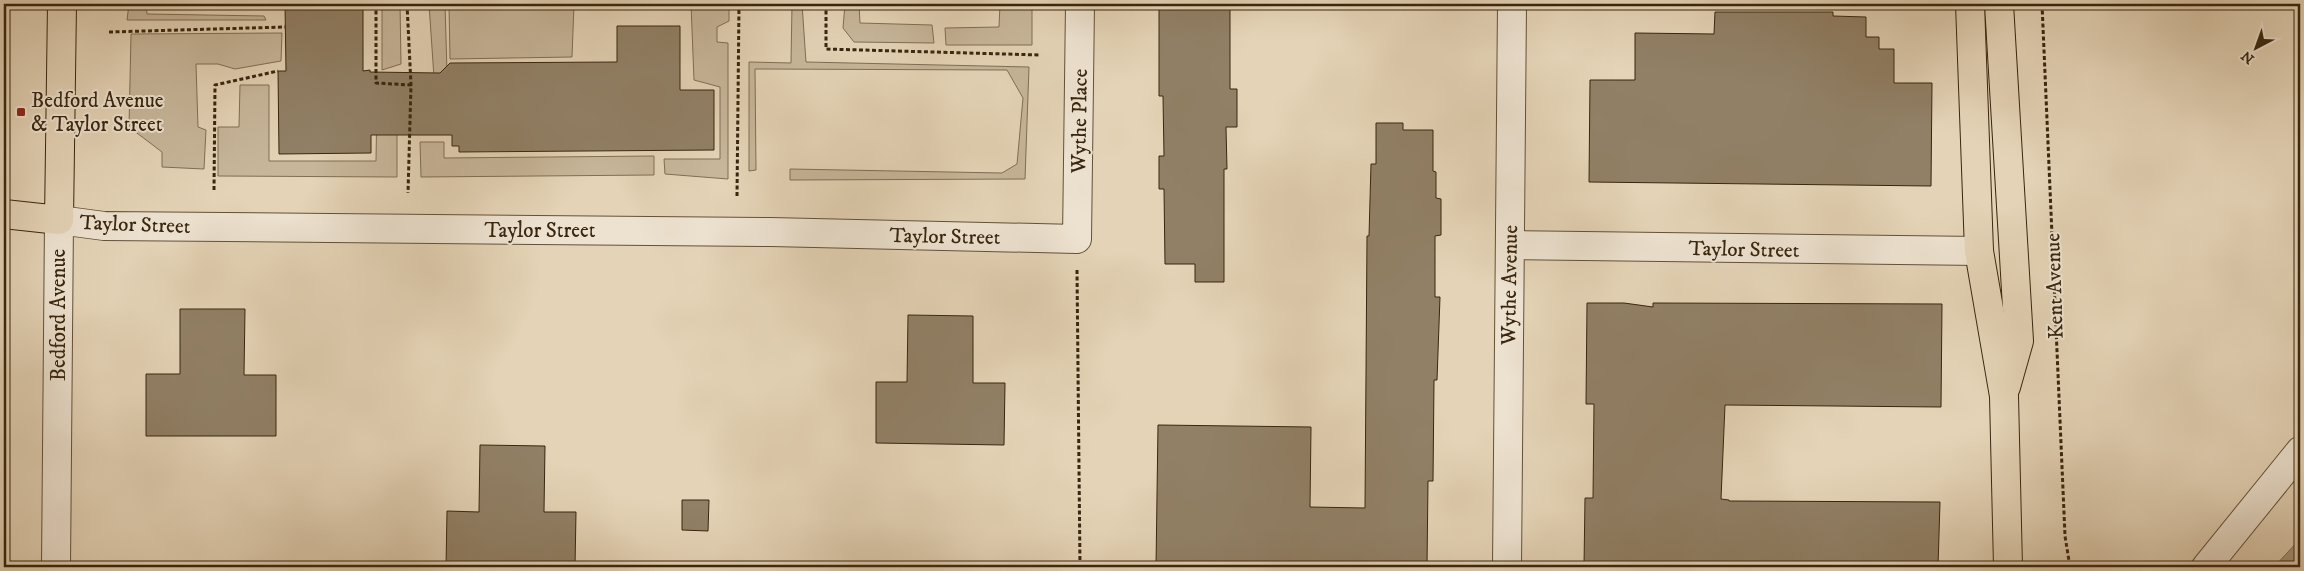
<svg xmlns="http://www.w3.org/2000/svg" width="2304" height="571" viewBox="0 0 2304 571" font-family="'IM FELL DW Pica',serif">
<style>
.green{fill:#c7b69a;stroke:#806e54}
.water{fill:#aa987d;stroke:#7c6a51}
.building{fill:#918066;stroke:#38260f}
.lines{fill:none;stroke-linecap:round;stroke-linejoin:round}
.minor-casing{stroke:#635139;stroke-width:30}
.major-casing{stroke:#38260f;stroke-width:30}
.path{stroke:#38260f;stroke-width:3;stroke-dasharray:4 2.5;stroke-linecap:butt}
.minor{stroke:#ede2d0;stroke-width:28}
.major{stroke:#e4d3b6;stroke-width:28}
.poi-dot{fill:#8f2418;stroke:#ede2d0;stroke-width:2}
.labels{text-anchor:middle;stroke-width:4;stroke-linejoin:round;paint-order:stroke}
.poi-label{font-size:21px;fill:#38260f;stroke:#ede2d0;text-anchor:start}
.street-label{font-size:21px;fill:#38260f;stroke:#ede2d0}
</style>
<rect width="100%" height="100%" fill="#e4d3b6"/>
<filter id="stains"><feTurbulence type="fractalNoise" baseFrequency=".004" numOctaves="4"/><feColorMatrix values="0 0 0 0 .2 0 0 0 0 .09 0 0 0 0 .02 0 0 0 .5 -.17"/></filter>
<radialGradient id="worn" r=".72"><stop offset=".6" stop-color="#630" stop-opacity="0"/><stop offset="1" stop-color="#630" stop-opacity=".3"/></radialGradient>
<!-- green -->
<g class="green">
<polygon points="129,4 146,4 147,14 264,16 266,20 127,20"/>
<polygon points="382,4 400,4 401,64 382,70"/>
<polygon points="429,4 445,4 448,107 436,107"/>
<polygon points="449,4 574,4 572,57 450,59"/>
<polygon points="691,4 729,4 729,21 717,27 717,42 728,43 728,179 665,174 664,159 720,159 720,87 694,80"/>
<polygon points="751,4 802,4 806,62 1029,67 1025,179 790,180 790,169 1002,173 1017,164 1023,98 1007,70 755,69 756,170 749,171 749,62 791,63 792,5"/>
<polygon points="845,4 859,4 860,23 932,25 934,43 854,42 843,28"/>
<polygon points="1000,4 1032,4 1032,45 946,45 945,28 999,27"/>
<polygon points="282,33 281,61 235,69 218,64 196,64 198,127 206,130 204,169 162,167 162,152 129,127 131,34"/>
<polygon points="240,85 269,85 269,161 376,161 377,98 397,98 397,177 218,176 218,127 239,127"/>
<polygon points="420,142 444,142 444,158 654,156 654,175 421,177"/>
</g>
<!-- water -->
<polygon class="water" points="2300,539 2300,567 2274,567"/>
<!-- building -->
<g class="building">
<polygon points="285,4 363,4 363,71 370,70 370,72 440,73 450,63 617,62 617,26 680,26 680,90 714,90 714,150 459,152 459,146 452,146 452,135 371,135 371,153 279,154 278,71 286,71"/>
<polygon points="1159,4 1230,4 1230,89 1237,89 1237,127 1226,127 1227,169 1224,169 1224,282 1195,282 1195,264 1165,264 1164,189 1159,189 1159,156 1164,156 1163,96 1159,96"/>
<polygon points="1715,12 1833,12 1833,16 1866,17 1866,37 1879,37 1879,49 1894,49 1894,83 1932,83 1931,186 1589,182 1590,80 1635,80 1635,33 1714,34"/>
<polygon points="1376,123 1403,123 1403,130 1433,130 1433,171 1436,172 1436,198 1441,199 1441,235 1435,236 1435,297 1440,297 1437,380 1434,380 1433,481 1428,481 1427,567 1156,567 1158,425 1311,427 1310,507 1365,508 1367,236 1369,236 1371,164 1376,164"/>
<polygon points="1587,303 1624,303 1653,307 1653,303 1942,304 1941,407 1725,405 1721,499 1729,500 1729,501 1940,502 1938,567 1584,567 1585,498 1593,498 1594,404 1586,404"/>
<polygon points="180,309 245,309 244,375 276,375 276,436 146,436 146,374 180,374"/>
<polygon points="908,315 973,316 973,383 1005,383 1004,445 876,443 876,382 907,382"/>
<polygon points="480,445 545,446 544,512 576,512 575,567 446,567 447,511 479,512"/>
<polygon points="682,500 709,500 708,531 682,530"/>
</g>
<g class="lines">
<defs>
<g id="minor">
<polyline points="1510,245 1979,251"/>
<polyline points="56,567 59,220 104,226 771,232 1077,239 1080,4"/>
<polyline points="1507,567 1512,4"/>
<polyline points="2206,567 2300,451"/>
</g>
<g id="major">
<polyline points="1970,4 1979,251 2004,396 2008,567"/>
<polyline points="1999,4 2019,341 2006,387"/>
<polyline points="4,214 59,220 62,4"/>
</g>
</defs>
<!-- minor casing -->
<use href="#minor" class="minor-casing"/>
<!-- major casing -->
<use href="#major" class="major-casing"/>
<!-- path -->
<g class="path">
<polyline points="376,4 376,83 411,85"/>
<polyline points="407,4 411,85 408,193"/>
<polyline points="826,4 826,49 1040,55"/>
<polyline points="2042,4 2065,536 2070,567"/>
<polyline points="109,32 285,27"/>
<polyline points="214,190 215,85 278,71"/>
<polyline points="737,196 739,4"/>
<polyline points="1077,270 1080,567"/>
</g>
<!-- minor -->
<use href="#minor" class="minor"/>
<!-- major -->
<use href="#major" class="major"/>
</g>
<!-- markers -->
<rect class="poi-dot" x="16" y="107" width="10" height="10" rx="2.5"/>
<g class="labels">
<!-- poi labels -->
<g class="poi-label">
<text x="31" y="107">Bedford Avenue<tspan x="31" dy="24">&amp; Taylor Street</tspan></text>
</g>
<!-- street labels -->
<g class="street-label">
<text transform="translate(1079 121) rotate(-89)" y="7">Wythe Place</text>
<text transform="translate(135 224) rotate(2)" y="7">Taylor Street</text>
<text x="540" y="237">Taylor Street</text>
<text transform="translate(945 236) rotate(1)" y="7">Taylor Street</text>
<text transform="translate(1744 249) rotate(1)" y="7">Taylor Street</text>
<text transform="translate(1509 285) rotate(-89)" y="7">Wythe Avenue</text>
<text transform="translate(2054 286) rotate(-92)" y="7">Kent Avenue</text>
<text transform="translate(58 315) rotate(-90)" y="7">Bedford Avenue</text>
</g>
</g>
<!-- margin -->
<rect width="2304" height="571" fill="none" stroke="#e4d3b6" stroke-width="20"/>
<rect x="5" y="5" width="2294" height="561" fill="none" stroke="#38260f" stroke-width="2.5"/>
<rect x="10" y="10" width="2284" height="551" fill="none" stroke="#38260f"/>
<!-- north arrow -->
<g transform="translate(2256 48) rotate(221)" stroke="#ede2d0" stroke-width="4" paint-order="stroke">
<path d="M0-4L9 19L0 12L-9 19Z" fill="#38260f"/>
<text y="-8" font-size="14" font-weight="bold" text-anchor="middle" fill="#38260f">N</text>
</g>
<rect width="100%" height="100%" filter="url(#stains)"/>
<rect width="100%" height="100%" fill="url(#worn)"/>
</svg>
